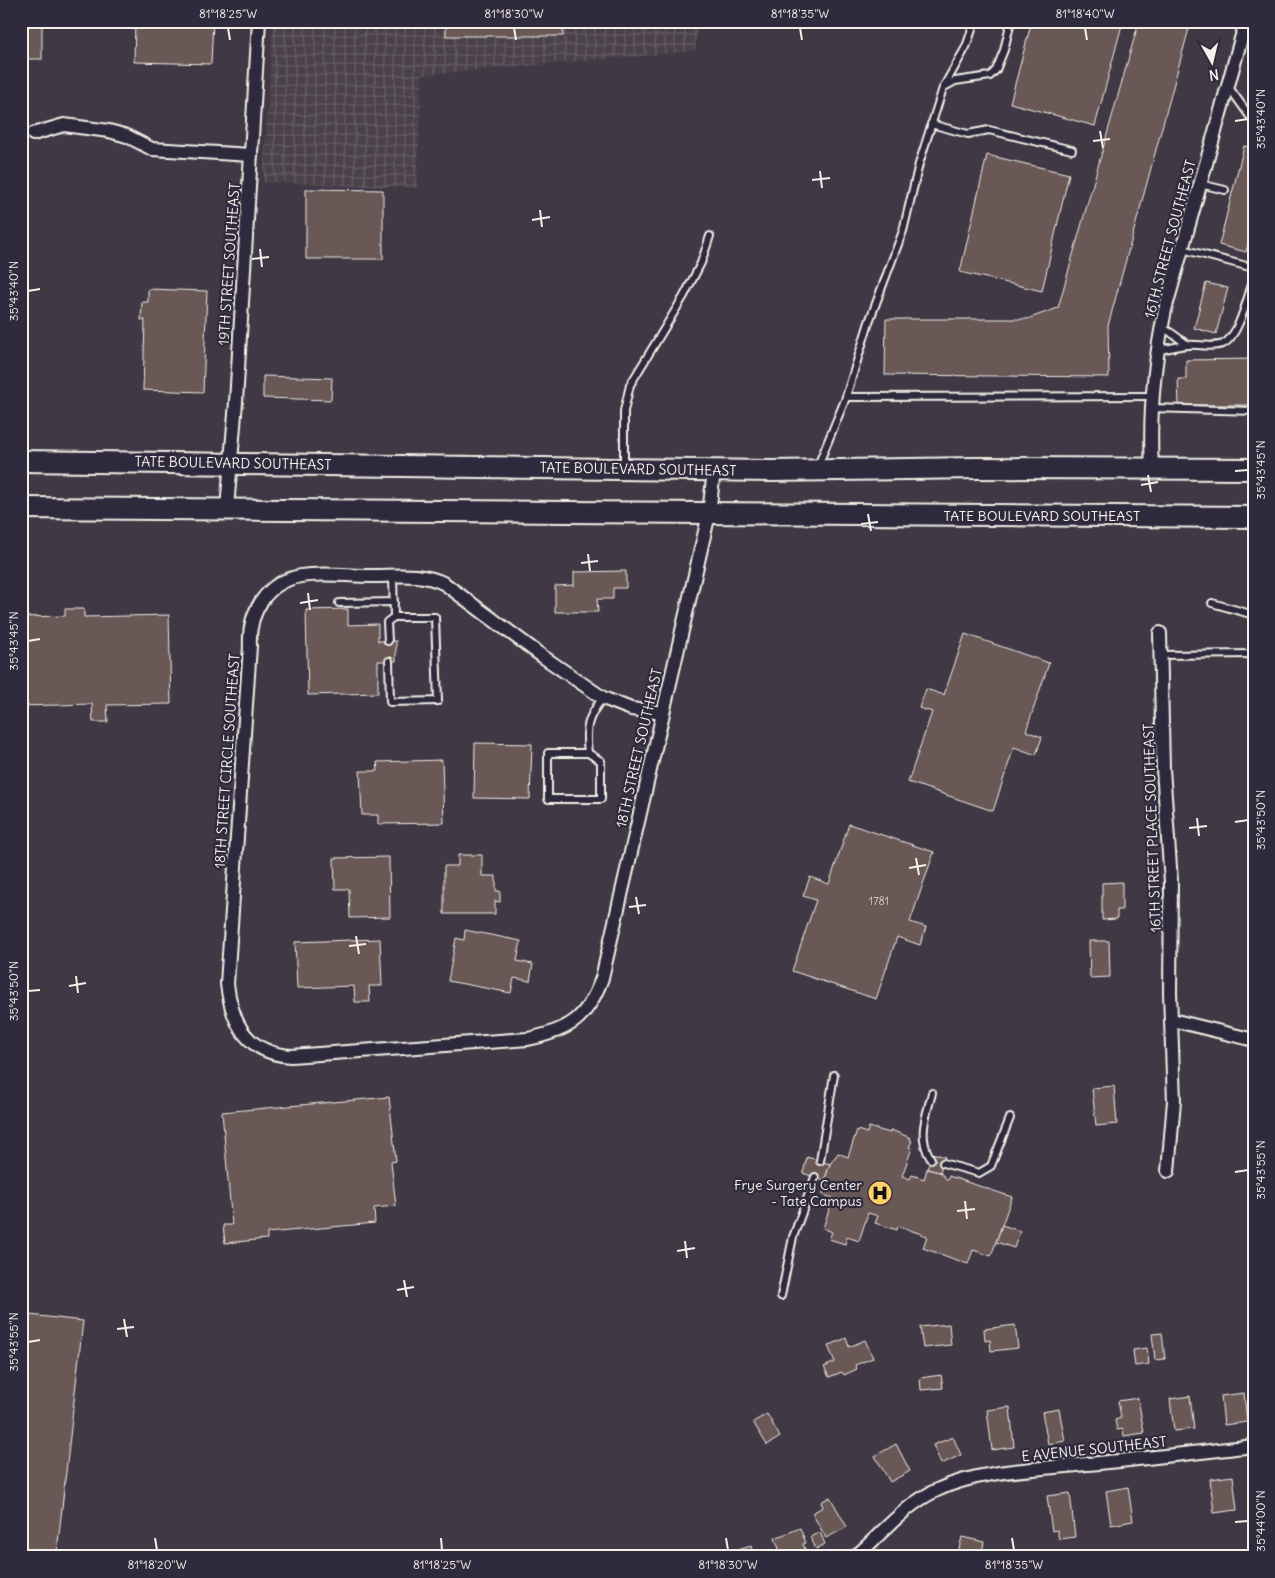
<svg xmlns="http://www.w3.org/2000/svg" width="1275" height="1578" viewBox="0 0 1275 1578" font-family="Delius,sans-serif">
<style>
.industrial{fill:url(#industrial-grid)}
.building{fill:#695957;stroke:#f4f1e8}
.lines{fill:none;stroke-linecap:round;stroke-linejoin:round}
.lane-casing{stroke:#f4f1e8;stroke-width:10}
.street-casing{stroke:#f4f1e8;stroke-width:16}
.primary-casing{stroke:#f4f1e8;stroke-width:24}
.lane{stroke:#2f2a3d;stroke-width:6}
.street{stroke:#2f2a3d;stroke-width:12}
.primary{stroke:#2f2a3d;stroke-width:20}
.ticks{fill:none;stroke:#f4f1e8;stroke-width:2}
.labels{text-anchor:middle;stroke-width:4.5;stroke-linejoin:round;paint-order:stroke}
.number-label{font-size:11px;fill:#d1cbc4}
.street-label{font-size:14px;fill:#f4f1e8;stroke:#2f2a3d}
.poi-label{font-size:14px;fill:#f4f1e8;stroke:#2f2a3d;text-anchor:end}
.neatline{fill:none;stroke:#f4f1e8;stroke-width:2}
.ticks-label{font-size:12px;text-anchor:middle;fill:#f4f1e8}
</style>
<defs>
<pattern id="industrial-grid" width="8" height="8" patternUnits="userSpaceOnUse" patternTransform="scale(1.25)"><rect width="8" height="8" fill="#4c424a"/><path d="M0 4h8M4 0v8" fill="none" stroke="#665e64"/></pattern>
</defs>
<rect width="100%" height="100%" fill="#403845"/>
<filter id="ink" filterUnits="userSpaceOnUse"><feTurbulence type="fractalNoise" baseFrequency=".02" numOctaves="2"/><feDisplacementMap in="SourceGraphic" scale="10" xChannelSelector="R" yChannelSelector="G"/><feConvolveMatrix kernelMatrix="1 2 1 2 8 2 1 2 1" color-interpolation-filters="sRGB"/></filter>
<g filter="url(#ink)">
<!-- industrial -->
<polygon class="industrial" points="273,21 697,21 695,51 422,75 417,188 263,182"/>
<!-- building -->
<g class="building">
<rect x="21" y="21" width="21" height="38"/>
<polygon points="135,21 213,21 211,64 134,62"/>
<rect x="446" y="21" width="117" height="15"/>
<polygon points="1123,21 1095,126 1010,103 1031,24 1022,21"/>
<polygon points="1139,21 1191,21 1108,326 1109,377 885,375 886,319 1027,319 1058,308"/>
<polygon points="1244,146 1254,148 1254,220 1246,252 1219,245"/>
<polygon points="987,155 1069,174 1042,291 960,272"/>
<polygon points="306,189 383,190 383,259 306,259"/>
<polygon points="1206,283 1228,288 1216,334 1194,328"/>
<polygon points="148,289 207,291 203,392 143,390 145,320 141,320 142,302 148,302"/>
<polygon points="1254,359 1254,405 1179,405 1178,379 1186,379 1186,360"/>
<polygon points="263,376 332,378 331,400 263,398"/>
<polygon points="626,571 626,588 613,588 613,599 597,599 598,612 555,612 555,586 574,585 574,572"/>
<polygon points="65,609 84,609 84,617 169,615 171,704 107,705 108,722 93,722 92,704 22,706 21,617 65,616"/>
<polygon points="348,609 348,625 378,624 378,641 396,641 396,661 378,661 378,693 308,695 306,610"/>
<polygon points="965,634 1049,663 1026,731 1042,737 1036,755 1014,747 993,811 908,782 932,712 919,708 926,689 944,695"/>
<polygon points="475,743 532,744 530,799 474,798"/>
<polygon points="442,760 444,823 378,824 378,815 362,815 360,771 378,771 377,762"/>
<polygon points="849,824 934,852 910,922 926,927 920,945 897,937 876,999 792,971 816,900 803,896 810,877 829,884"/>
<polygon points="458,855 482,855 482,876 496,876 496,891 500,891 500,902 495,901 495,914 444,914 444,866 458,866"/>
<polygon points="389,857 390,917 350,918 349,889 335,889 334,858"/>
<polygon points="1122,882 1122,910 1117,910 1117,919 1102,920 1102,883"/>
<polygon points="465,930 521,941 517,961 533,964 530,981 514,978 511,993 448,981 456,938 464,940"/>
<polygon points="380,939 382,986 369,986 370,1002 355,1002 354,986 297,988 295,942"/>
<polygon points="1089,941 1109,941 1110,977 1090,978"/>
<polygon points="1114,1086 1117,1124 1096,1126 1092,1088"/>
<polygon points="389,1097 396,1161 391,1162 396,1206 374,1208 375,1223 267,1233 267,1239 225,1243 223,1225 232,1225 222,1112"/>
<polygon points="869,1127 890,1133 891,1130 911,1138 910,1140 912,1141 909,1147 912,1148 902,1176 910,1179 912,1175 924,1179 927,1169 940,1172 947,1180 949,1176 1012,1197 991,1256 973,1250 968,1264 923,1248 927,1236 898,1226 897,1230 875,1223 878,1216 868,1213 859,1241 847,1237 845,1244 829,1239 832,1232 823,1228 833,1198 823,1195 824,1181 830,1164 838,1153 848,1157 857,1130 867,1133"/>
<polygon points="933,1153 945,1157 940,1172 927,1169"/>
<polygon points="807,1157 830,1164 824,1181 803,1173"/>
<polygon points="1002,1225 1020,1231 1014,1248 996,1242"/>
<polygon points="21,1314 83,1321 57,1552 21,1548"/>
<polygon points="949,1324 951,1345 923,1348 920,1327"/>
<polygon points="1015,1325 1018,1348 991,1351 990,1340 985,1341 984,1329"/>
<polygon points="1162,1333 1165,1359 1155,1360 1152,1334"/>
<polygon points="846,1338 849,1347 865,1340 873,1358 855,1365 857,1369 844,1375 842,1372 829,1377 824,1367 835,1362 828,1346"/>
<polygon points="1147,1348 1149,1364 1135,1366 1133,1350"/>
<polygon points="941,1375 943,1388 921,1390 920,1378"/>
<polygon points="1244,1393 1247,1422 1224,1425 1221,1396"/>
<polygon points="1190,1396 1194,1429 1174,1431 1170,1399"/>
<polygon points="1138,1398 1144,1433 1124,1436 1123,1429 1117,1430 1115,1420 1121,1418 1118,1401"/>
<polygon points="1010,1407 1014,1447 992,1450 987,1410"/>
<polygon points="1059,1409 1065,1441 1048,1444 1042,1412"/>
<polygon points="767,1414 780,1437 767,1445 753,1422"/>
<polygon points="953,1437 961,1455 941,1464 933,1445"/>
<polygon points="896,1444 910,1471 890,1482 875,1456"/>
<polygon points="1233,1476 1237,1510 1214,1513 1210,1479"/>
<polygon points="1128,1487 1133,1521 1111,1525 1106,1491"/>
<polygon points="1070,1493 1075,1537 1059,1539 1057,1530 1052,1531 1047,1496"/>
<polygon points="830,1497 847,1527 826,1538 812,1513 823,1507 821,1502"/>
<polygon points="800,1528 806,1543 803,1544 808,1557 782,1557 775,1538"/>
<polygon points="820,1532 825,1544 816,1549 810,1537"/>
<polygon points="962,1537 984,1542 981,1557 957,1557"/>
<polygon points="751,1546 754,1557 730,1557 729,1553"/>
</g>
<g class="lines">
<defs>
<g id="lane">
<polyline points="1228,86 1254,122"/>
<polyline points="944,87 955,81 990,76 996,70 1004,50 1011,21"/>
<polyline points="931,124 968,134 989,130 1072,150"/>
<polyline points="1200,184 1225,190"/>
<polyline points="1182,249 1254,268"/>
<polyline points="1161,327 1170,332 1188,345"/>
<path d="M1157 350C1167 349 1178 346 1188 345 1199 344 1211 348 1223 344 1239 337 1248 295 1254 278"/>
<polyline points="846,397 1152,396"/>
<polyline points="1151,408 1254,411"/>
<polyline points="624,466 624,411 630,385 684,296 701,263 710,236"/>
<polyline points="817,468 845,400 869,322 903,231 919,164 943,88 966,47 975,21"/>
<polyline points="339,603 394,602"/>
<polyline points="1212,603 1254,615"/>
<polyline points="388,641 387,622 394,617"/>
<polyline points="1160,655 1254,654"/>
<polyline points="389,661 390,702 438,701 435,617 394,617 393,576"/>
<polygon points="548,753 588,753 601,761 601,799 548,799"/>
<path d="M588 753C585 729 587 717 603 698"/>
<path d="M931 1159C917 1137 926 1117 932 1093"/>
<polyline points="820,1161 834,1075"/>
<polyline points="943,1163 979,1173 991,1166 1010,1118"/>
<polyline points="781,1296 793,1237 815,1177"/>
</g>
<g id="street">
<polyline points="33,134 64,125 109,131 127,136 152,149 251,155"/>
<path d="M1152 468C1149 415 1154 363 1165 310L1246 21"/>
<polyline points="227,508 236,402 259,21"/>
<polyline points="1160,633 1163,769 1171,881 1170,993 1174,1101 1168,1171"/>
<path d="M663 713 631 709 603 698 542 656 445 584C422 572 396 576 370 576 348 576 323 572 301 576 266 582 248 613 250 646L227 984C232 1024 247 1053 291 1056L528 1039C570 1030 587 1019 602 978L709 514 714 470"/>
<polyline points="1172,1020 1254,1040"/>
<path d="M855 1557C882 1534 904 1505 937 1490 979 1470 1040 1469 1087 1464 1143 1459 1198 1452 1254 1446"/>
</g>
<g id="primary">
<polyline points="21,461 772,471 976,468 1254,469"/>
<polyline points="21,508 1254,517"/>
</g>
</defs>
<!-- lane casing -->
<use href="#lane" class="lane-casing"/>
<!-- street casing -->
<use href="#street" class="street-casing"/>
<!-- primary casing -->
<use href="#primary" class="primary-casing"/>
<!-- lane -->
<use href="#lane" class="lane"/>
<!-- street -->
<use href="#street" class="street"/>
<!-- primary -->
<use href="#primary" class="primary"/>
</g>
</g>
<!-- ticks -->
<path class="ticks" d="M228 28 230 40M514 28 516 40M800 28 802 40M1085 28 1087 40M1235 121 1248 119M1100 131 1103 148M1093 141 1110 139M820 171 822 188M812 180 830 178M540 210 542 227M532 220 550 217M260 249 262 267M252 259 269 257M28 291 40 289M1235 471 1248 470M1148 475 1151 492M1141 485 1158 482M868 514 871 531M861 524 878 522M588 554 590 571M581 563 598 561M308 593 310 610M300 603 318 600M28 641 40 639M1197 818 1199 836M1235 822 1248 820M1189 828 1207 826M916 858 919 875M909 868 926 865M636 897 639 914M629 907 646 905M356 936 359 954M349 946 366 944M76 976 78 993M69 986 86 983M28 991 40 990M1235 1172 1248 1170M965 1201 967 1219M957 1211 975 1209M685 1241 687 1258M677 1251 695 1248M404 1280 407 1297M397 1290 414 1287M124 1319 127 1337M117 1329 134 1327M28 1342 40 1340M1235 1522 1248 1521M155 1538 157 1550M441 1538 442 1550M726 1538 728 1550M1012 1538 1014 1550"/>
<!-- icons -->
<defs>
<symbol id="hospital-disc" viewBox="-11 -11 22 22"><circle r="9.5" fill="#ffd166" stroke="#2f2a3d"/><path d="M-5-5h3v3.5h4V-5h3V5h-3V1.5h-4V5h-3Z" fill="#111"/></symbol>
</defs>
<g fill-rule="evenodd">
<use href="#hospital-disc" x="866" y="1179" width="28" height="28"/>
</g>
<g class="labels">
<!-- number labels -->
<g class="number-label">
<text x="879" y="905">1781</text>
</g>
<!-- street labels -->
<g class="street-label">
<text transform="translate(1170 239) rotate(-75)" y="5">16TH STREET SOUTHEAST</text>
<text transform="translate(229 264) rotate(-86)" y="5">19TH STREET SOUTHEAST</text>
<text transform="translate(233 463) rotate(1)" y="5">TATE BOULEVARD SOUTHEAST</text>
<text transform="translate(638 469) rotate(1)" y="5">TATE BOULEVARD SOUTHEAST</text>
<text x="1042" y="521">TATE BOULEVARD SOUTHEAST</text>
<text transform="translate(639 748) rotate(-77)" y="5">18TH STREET SOUTHEAST</text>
<text transform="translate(227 761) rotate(-86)" y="5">18TH STREET CIRCLE SOUTHEAST</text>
<text transform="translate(1152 828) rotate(-92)" y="5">16TH STREET PLACE SOUTHEAST</text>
<text transform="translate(1094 1449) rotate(-6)" y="5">E AVENUE SOUTHEAST</text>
</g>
<!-- poi labels -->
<g class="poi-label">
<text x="862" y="1190">Frye Surgery Center<tspan x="862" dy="16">- Tate Campus</tspan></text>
</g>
</g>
<!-- margin -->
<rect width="1275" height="1578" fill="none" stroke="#2f2a3d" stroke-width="55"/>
<!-- north arrow -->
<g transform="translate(1212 62) rotate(172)" stroke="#2f2a3d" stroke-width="4" paint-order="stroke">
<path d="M0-4L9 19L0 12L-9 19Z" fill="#f4f1e8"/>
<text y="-8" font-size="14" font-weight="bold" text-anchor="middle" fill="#f4f1e8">N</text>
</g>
<rect x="28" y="28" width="1220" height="1522" class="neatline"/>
<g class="ticks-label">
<text x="228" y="18">81°18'25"W</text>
<text x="514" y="18">81°18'30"W</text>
<text x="800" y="18">81°18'35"W</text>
<text x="1085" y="18">81°18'40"W</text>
<text transform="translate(1261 119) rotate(-90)" y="4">35°43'40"N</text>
<text transform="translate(14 291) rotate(-90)" y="4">35°43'40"N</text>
<text transform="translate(1261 470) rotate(-90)" y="4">35°43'45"N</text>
<text transform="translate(14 641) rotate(-90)" y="4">35°43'45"N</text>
<text transform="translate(1261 820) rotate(-90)" y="4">35°43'50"N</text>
<text transform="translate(14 991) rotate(-90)" y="4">35°43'50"N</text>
<text transform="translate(1261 1170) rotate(-90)" y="4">35°43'55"N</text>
<text transform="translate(14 1342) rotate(-90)" y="4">35°43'55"N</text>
<text transform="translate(1261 1521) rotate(-90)" y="4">35°44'00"N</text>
<text x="157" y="1569">81°18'20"W</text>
<text x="442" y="1569">81°18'25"W</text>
<text x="728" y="1569">81°18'30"W</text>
<text x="1014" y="1569">81°18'35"W</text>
</g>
</svg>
